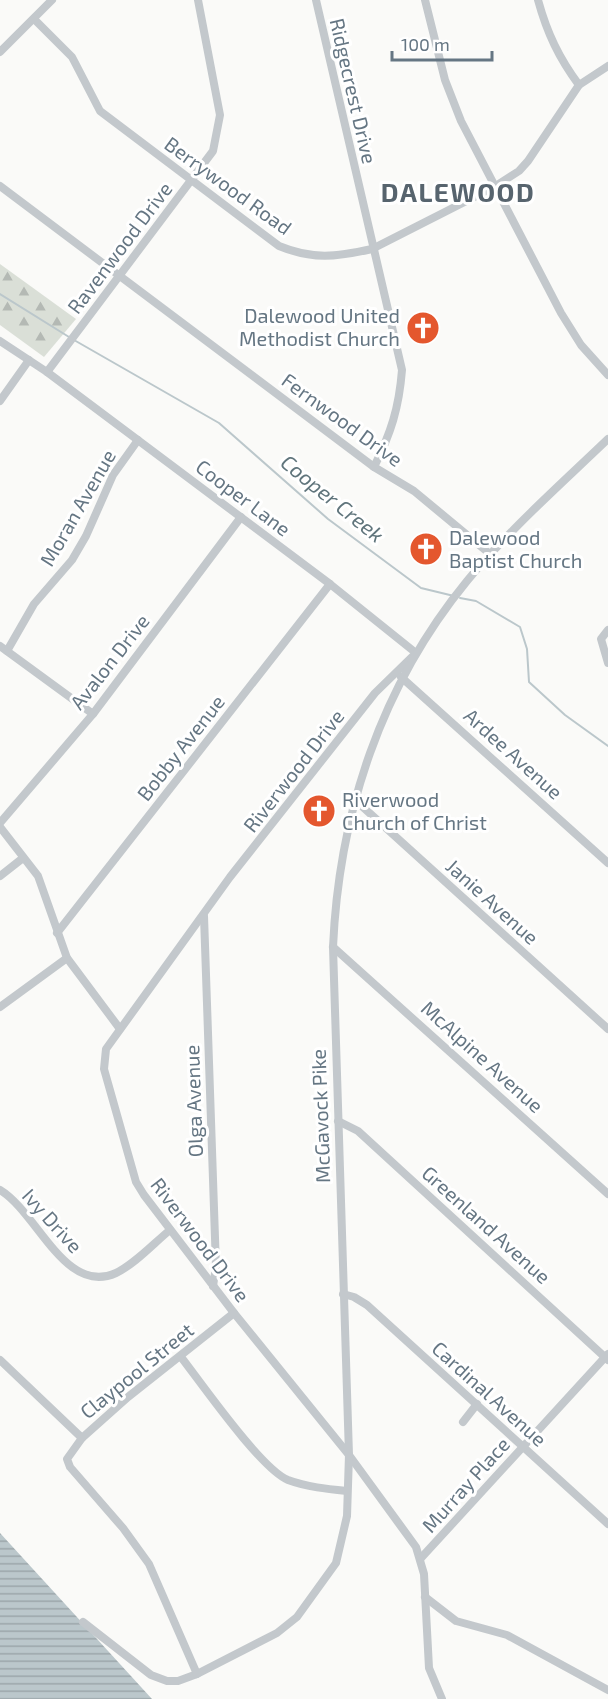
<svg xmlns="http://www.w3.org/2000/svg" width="608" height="1699" viewBox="0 0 608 1699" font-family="'Exo 2',sans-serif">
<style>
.forest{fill:url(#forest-firs)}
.water{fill:url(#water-rules)}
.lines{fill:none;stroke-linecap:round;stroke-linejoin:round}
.stream{stroke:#bbc7cb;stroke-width:2}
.minor{stroke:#c3c8cc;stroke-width:8}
.labels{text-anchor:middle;stroke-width:6;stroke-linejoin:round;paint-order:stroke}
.street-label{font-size:20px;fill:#657683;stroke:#fff}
.poi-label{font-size:20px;fill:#657683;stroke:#fff;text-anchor:start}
.water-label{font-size:21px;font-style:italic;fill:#60757c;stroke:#fff}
.district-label{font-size:26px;font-weight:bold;letter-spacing:1.5px;fill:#57646e;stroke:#fff}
</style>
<defs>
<pattern id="forest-firs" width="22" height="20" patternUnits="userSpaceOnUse" patternTransform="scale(1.5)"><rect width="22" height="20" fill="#dadfd7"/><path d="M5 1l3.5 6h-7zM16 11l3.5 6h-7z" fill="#b4b9b4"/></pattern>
<pattern id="water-rules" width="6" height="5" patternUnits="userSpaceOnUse" patternTransform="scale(1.5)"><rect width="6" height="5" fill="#bbc7cb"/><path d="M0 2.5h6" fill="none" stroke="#9ca6aa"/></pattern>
</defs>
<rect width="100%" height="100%" fill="#fafaf8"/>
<!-- forest -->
<polygon class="forest" points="0,264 76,319 44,357 0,325"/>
<!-- water -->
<polygon class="water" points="0,1533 152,1699 0,1699"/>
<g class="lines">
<!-- stream -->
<g class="stream">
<polyline points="0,294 69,337"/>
<polyline points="74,340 219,423 328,519 421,588 454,596"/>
<polyline points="460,598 476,601 520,627 527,649 529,682 565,715 608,746"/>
</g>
<!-- minor -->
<g class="minor">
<path d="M316 0 402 370C399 408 391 433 374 467"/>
<polyline points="425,0 445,80 461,121 561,313 581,345 608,375"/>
<path d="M538 0C547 33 559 58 579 85"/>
<path d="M34 19 72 57 100 111 279 246C313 260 336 257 372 249L494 187 519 171 528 161 579 85 608 66"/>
<polyline points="0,52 52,0"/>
<polyline points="0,186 374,467 414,491 490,554"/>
<polyline points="0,341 47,372 330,584 416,653 375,693 230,877 106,1049 104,1069 136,1182 144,1195 234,1313 349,1455 416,1547 424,1574 429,1668 442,1699"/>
<polyline points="47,372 213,151 220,115 198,0"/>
<polyline points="0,401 29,360"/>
<polyline points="608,630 601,639 608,663"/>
<polyline points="0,646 93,714"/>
<polyline points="7,651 34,604 72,560 86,536 113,475 138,440"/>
<polyline points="401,677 608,863"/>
<polyline points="354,799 608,1029"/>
<polyline points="0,823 93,714 241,517"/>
<polyline points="0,827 38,876 67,958 120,1029"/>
<polyline points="0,876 23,858"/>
<polyline points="204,916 216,1267 213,1286"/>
<polyline points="57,933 330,584"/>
<polyline points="333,947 608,1194"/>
<polyline points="0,1007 67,958"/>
<polyline points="338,1121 358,1131 608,1360"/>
<path d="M0 1190C38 1213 65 1296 116 1273 135 1264 154 1243 170 1230"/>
<polyline points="343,1294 354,1297 367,1305 608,1524"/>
<path d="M181 1357C202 1384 261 1469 288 1480 307 1487 327 1489 347 1491"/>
<polyline points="0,1360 82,1438"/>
<polyline points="463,1422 477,1404"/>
<polyline points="421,1558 608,1354"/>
<polyline points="425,1597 456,1621 507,1635 608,1690"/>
<path d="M83 1622 151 1675 167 1681H178L197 1674 277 1633 297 1617 336 1563 347 1516 349 1455 333 947C339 813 381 686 467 581 509 530 560 485 608 439"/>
<polyline points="197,1674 149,1564 123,1528 70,1467 67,1459 82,1438 128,1397 234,1313"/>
</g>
</g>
<!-- icons -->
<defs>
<symbol id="church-disc" viewBox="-11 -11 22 22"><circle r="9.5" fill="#e4572e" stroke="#fff"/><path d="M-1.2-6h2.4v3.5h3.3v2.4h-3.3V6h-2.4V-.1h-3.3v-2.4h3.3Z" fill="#fff"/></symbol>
</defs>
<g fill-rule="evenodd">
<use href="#church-disc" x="404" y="309" width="38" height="38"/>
<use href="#church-disc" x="407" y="530" width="38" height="38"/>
<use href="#church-disc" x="300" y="792" width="38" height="38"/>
</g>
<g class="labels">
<!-- street labels -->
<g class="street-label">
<text transform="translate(353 91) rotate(77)" y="7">Ridgecrest Drive</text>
<text transform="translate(228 186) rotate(36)" y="7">Berrywood Road</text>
<text transform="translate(120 248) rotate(-53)" y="7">Ravenwood Drive</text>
<text transform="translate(342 420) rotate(36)" y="7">Fernwood Drive</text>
<text transform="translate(243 498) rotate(37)" y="7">Cooper Lane</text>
<text transform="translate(78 508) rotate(-60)" y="7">Moran Avenue</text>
<text transform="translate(110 662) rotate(-52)" y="7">Avalon Drive</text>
<text transform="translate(181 748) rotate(-52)" y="7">Bobby Avenue</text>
<text transform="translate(513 754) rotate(42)" y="7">Ardee Avenue</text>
<text transform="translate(294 771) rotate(-52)" y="7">Riverwood Drive</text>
<text transform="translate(492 902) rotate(42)" y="7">Janie Avenue</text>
<text transform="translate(482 1057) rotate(42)" y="7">McAlpine Avenue</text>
<text transform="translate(194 1101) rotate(-92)" y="7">Olga Avenue</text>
<text transform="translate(321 1116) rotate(-92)" y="7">McGavock Pike</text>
<text transform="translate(52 1221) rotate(48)" y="7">Ivy Drive</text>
<text transform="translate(486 1225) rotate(42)" y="7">Greenland Avenue</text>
<text transform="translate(200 1240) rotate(53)" y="7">Riverwood Drive</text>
<text transform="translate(137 1371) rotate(-39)" y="7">Claypool Street</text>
<text transform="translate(489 1394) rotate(42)" y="7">Cardinal Avenue</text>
<text transform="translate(466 1485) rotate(-48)" y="7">Murray Place</text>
</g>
<!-- poi labels -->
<g class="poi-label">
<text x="400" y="323" text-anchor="end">Dalewood United<tspan x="400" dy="23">Methodist Church</tspan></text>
<text x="449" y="545">Dalewood<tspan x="449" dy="23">Baptist Church</tspan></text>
<text x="342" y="807">Riverwood<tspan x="342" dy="23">Church of Christ</tspan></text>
</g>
<!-- water labels -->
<g class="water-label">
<text transform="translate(332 499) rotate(39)" y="7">Cooper Creek</text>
</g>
<!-- district labels -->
<g class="district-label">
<text x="458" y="202">DALEWOOD</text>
</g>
</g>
<!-- scale -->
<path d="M392 51v9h100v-9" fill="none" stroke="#657683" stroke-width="3"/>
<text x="401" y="51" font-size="18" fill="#657683" stroke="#ffffff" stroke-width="4.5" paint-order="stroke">100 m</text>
</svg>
